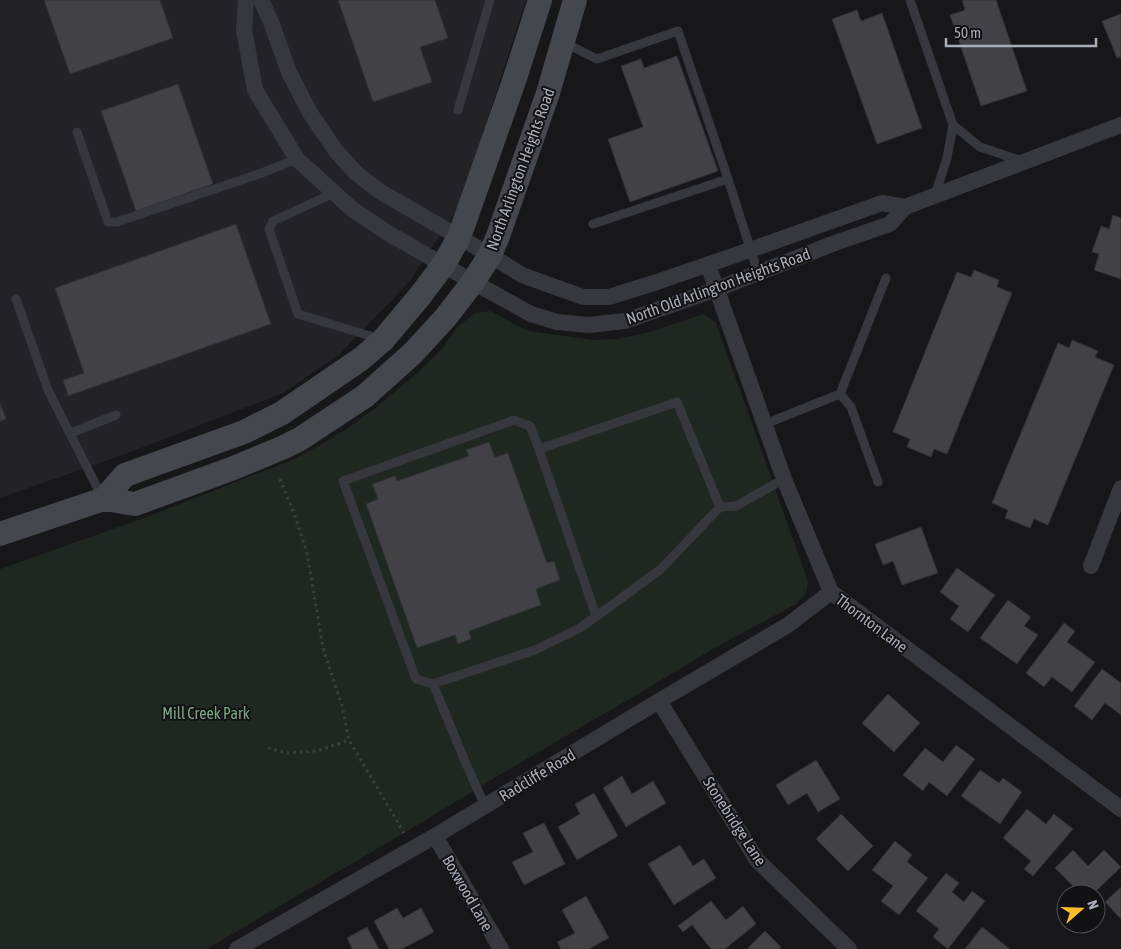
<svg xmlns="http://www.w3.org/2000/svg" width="1121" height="949" viewBox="0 0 1121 949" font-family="'Asap Condensed',sans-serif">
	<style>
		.built { fill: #232226 }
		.green { fill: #1e2720 }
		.building { fill: #414146; stroke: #313035 }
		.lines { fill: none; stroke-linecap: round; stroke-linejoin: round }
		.path { stroke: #3d3f45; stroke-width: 3; stroke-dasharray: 2.5 4; stroke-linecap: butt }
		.lane { stroke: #37383e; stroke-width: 9 }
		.street { stroke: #37383e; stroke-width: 16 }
		.secondary { stroke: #45474e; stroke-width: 24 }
		.labels { text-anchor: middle; stroke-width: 4; stroke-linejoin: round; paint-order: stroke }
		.street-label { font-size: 16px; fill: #a8adba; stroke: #121114 }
		.park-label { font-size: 16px; fill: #7da681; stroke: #121114 }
	</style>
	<rect width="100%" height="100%" fill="#171719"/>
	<path class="built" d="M0 0H526L460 205 409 282 340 354 283 393 128 453 0 498Z"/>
	<path class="green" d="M490 311 528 331 593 340 617 339 650 332 704 314 716 323 808 581 806 594 796 604 716 647 643 691 506 771 424 821 207 949H0V569L144 518 292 460 324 443 348 428 378 406 419 371 443 348 457 327 475 313Z"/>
	<path class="building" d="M44 0H160L173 38 70 74Z
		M338 0H435L448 38 420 47 432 82 373 102Z
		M962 0H996L1027 91 981 106 950 15 965 10Z
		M857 10 861 21 882 13 922 128 877 144 832 19Z
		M1121 14V57L1117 58 1102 21Z
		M677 56 718 171 630 202 608 139 643 127 621 66 641 59 644 68Z
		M178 84 213 184 136 211 101 111Z
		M1113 215 1121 218V279L1094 270 1099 254 1092 252 1101 226 1109 229Z
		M236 224 271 324 68 396 63 380 84 373 55 288Z
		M974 270 999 280 997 287 1012 293 947 454 934 449 931 457 907 447 910 439 893 432 957 272 971 277Z
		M1072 340 1098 351 1095 357 1114 365 1048 525 1034 519 1030 528 1005 518 1008 510 992 503 1058 343 1069 348Z
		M0 403 6 419 0 421Z
		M489 442 495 457 508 453 547 563 554 561 560 580 536 589 541 605 469 631 471 639 458 644 455 635 417 648 366 504 378 499 372 484 395 476 397 481 469 456 466 450Z
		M921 527 938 573 902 585 893 561 883 565 875 544Z
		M957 568 995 595 968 632 950 619 959 606 940 592Z
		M1008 600 1031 617 1024 626 1038 635 1017 664 980 638Z
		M1064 623 1075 631 1067 642 1095 662 1072 692 1052 677 1044 687 1026 673Z
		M1102 669 1121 683V715L1105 703 1092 720 1074 706Z
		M888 694 920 723 894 752 862 723Z
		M956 745 975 759 947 796 929 782 923 791 903 775 925 748 943 762Z
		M816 760 840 799 818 812 807 793 788 805 776 785Z
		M980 770 999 783 1003 778 1022 792 1000 824 961 796Z
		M622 776 632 794 653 781 666 803 626 827 603 788Z
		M594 793 618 836 577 860 558 827 580 814 575 804Z
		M1027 809 1046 824 1054 814 1073 829 1033 876 1024 869 1031 861 1003 838Z
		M841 814 873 846 848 871 816 839Z
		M544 823 565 864 524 885 512 862 533 852 523 833Z
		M895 841 912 855 907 862 928 878 899 915 881 901 893 886 872 870Z
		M680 845 693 866 704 859 716 878 674 905 648 864Z
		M1073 850 1088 866 1104 850 1121 867 1093 894H1081L1055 868Z
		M946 873 959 883 952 892 964 902 972 891 985 901 948 949 933 937 939 929 916 911Z
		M1121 887V919L1105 902Z
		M586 896 609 938 589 949H561L557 942 575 933 562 910Z
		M711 901 726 920 743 906 756 924 725 949H711L692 925 683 932 678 926Z
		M397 908 403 918 421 908 434 932 402 949H389L374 921Z
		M367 927 379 949H351L352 948 347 938Z
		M982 927 1010 949H965Z
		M765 931 781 947 779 949H747Z"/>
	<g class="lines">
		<path class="path" d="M280 479 294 513 307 553 323 648 342 706 349 740 404 833
			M268 748 286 753 317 751 349 740"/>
		<path class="lane" d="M910 0 953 125 947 158 935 195
			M563 42 597 59 678 31 728 179 758 273
			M458 110 490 0
			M953 125 980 147 1022 161
			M77 132 108 222H117L259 174 297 159
			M334 193 273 221 269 229 298 314 380 339
			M593 224 728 179
			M16 299 48 390 102 497
			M840 394 851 407 878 482
			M765 424 840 394 886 278
			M71 433 116 415
			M596 616 539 449 677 402 720 507
			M433 684 416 679 343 481 514 420 530 426 539 449
			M485 806 467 766 433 684 535 650 580 628 627 594 661 569 720 507 736 506 784 479"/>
		<path class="street" d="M246 0 244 30 255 90 297 159 352 209 388 233 473 282 531 314 557 322 589 325 625 321 717 289 835 243 890 224 905 207 1121 125
			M261 0 271 22 289 72 310 113 336 151 356 173 379 191 490 255 522 275 583 297H609L654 283 750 250 882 203 905 207
			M708 265 784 479 831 592 1121 809
			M1091 566 1121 488
			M659 701 757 860 849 949
			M435 836 501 949
			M237 949 435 836 659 701 788 625 831 592"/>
		<path class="secondary" d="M104 499 125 475 244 432 282 413 361 359 383 340 420 296 444 264 459 237 468 212 514 81 540 0
			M0 534 104 499 135 504 231 469 284 447 300 439 365 396 413 353 446 317 473 282 490 255 498 236 548 93 575 0"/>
	</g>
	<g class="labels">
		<g class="street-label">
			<text transform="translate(520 169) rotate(-70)" y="6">North Arlington Heights Road</text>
			<text transform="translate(718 286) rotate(-20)" y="6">North Old Arlington Heights Road</text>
			<text transform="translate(872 623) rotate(37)" y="6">Thornton Lane</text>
			<text transform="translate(537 775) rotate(-31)" y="6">Radcliffe Road</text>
			<text transform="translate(735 821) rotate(57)" y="6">Stonebridge Lane</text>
			<text transform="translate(468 893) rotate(60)" y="6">Boxwood Lane</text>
		</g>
		<g class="park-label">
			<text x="206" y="719">Mill Creek Park</text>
		</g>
	</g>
	<g transform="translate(1081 909) rotate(70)"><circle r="24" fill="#121114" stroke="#4e4f56"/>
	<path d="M0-4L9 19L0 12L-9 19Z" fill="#ffbd28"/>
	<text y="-8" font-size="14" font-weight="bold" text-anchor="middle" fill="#a8adba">N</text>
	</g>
	<path d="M946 38v8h150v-8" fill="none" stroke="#a8adba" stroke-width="2.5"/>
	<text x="954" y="38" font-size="15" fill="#a8adba" stroke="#121114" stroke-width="4" paint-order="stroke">50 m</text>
</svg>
